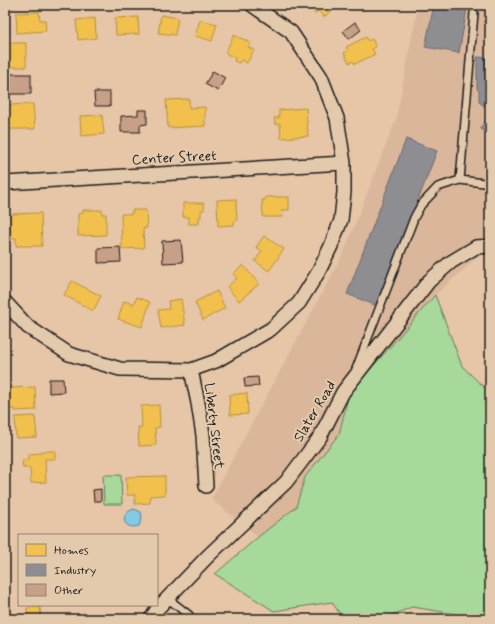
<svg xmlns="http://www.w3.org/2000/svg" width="495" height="624" viewBox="0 0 495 624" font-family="Mynerve,sans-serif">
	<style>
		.built { fill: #dab79b }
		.green { fill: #a6d99a; stroke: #617a5b }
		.water { fill: #83cae4; stroke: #5a8494 }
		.homes { fill: #f2c14e; stroke: #b2903f }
		.industry { fill: #8d8d92; stroke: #6b6b6f }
		.building { fill: #c89f87; stroke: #1c1c1c }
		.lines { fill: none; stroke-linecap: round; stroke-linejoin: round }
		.service-casing { stroke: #1c1c1c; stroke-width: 10 }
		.minor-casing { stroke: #1c1c1c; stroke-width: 16 }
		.service { stroke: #e4caac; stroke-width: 7 }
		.minor { stroke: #e4caac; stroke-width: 13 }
		.labels { text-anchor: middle; stroke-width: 4; stroke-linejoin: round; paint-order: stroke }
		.street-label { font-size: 14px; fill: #1c1c1c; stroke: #e4caac }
	</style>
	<rect width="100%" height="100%" fill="#e7c6a8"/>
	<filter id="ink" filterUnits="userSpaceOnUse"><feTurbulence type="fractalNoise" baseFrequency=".025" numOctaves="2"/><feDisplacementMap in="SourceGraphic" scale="8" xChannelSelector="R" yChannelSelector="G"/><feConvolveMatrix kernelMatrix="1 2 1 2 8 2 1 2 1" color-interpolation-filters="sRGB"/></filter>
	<g filter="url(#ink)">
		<path class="built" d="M418 5H490V246L435 295 349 394 339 434 305 477 296 507 258 537 211 499 344 252 396 119Z"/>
		<path class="green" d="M435 295 462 366 490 393V619H460L456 614 412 607 383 619H343L332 602 274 611 215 574 258 537 296 507 305 477 339 434 349 394Z
			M103 475H121L122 504H104Z"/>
		<path class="water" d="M134 509 141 512 142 518 139 526C122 531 119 513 134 509Z"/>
		<path class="homes" d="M315 5H333L335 7 324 17 318 11 315 14 312 10 316 6Z
			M39 12 40 20H45L46 31 17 33 16 13Z
			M161 15 178 18 175 35 158 33Z
			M138 17 139 34 116 35 115 18Z
			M95 18 96 38 78 40 76 20Z
			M200 20 217 24 212 41 195 36Z
			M234 35 251 43 248 47 254 50 247 63 241 60 239 63 234 61 235 58 225 53Z
			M366 37 368 41 372 39 376 47 372 49 375 54 355 64 353 61 349 63 344 53 348 50 346 47Z
			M8 43H26V67H8Z
			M189 99V108L205 107V126L168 128 166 100Z
			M33 104 35 129H6V105Z
			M306 108 308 136 281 138 280 124H275L274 118H279V110Z
			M102 115 104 134 81 136 80 116Z
			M265 197H289V210H282L283 217H263L262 200H265Z
			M236 199 237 221H234V225L218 226 217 200Z
			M183 203H204V210H201V217H199V224H189V217H183Z
			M83 210H102V214H106V235L78 236V214L83 213Z
			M132 210H146L147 228 143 229 144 248 122 249 121 214H132Z
			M41 213 42 246H16V238L11 239 10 214Z
			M264 236 284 249 269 271 255 261 262 251 256 247Z
			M243 265 259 284 239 301 227 287 237 278 233 274Z
			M72 281 101 296 93 311 64 295Z
			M217 291 225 308 203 320 195 302Z
			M137 297 150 302 142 327 118 319 124 301 134 304Z
			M181 299 185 325 161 328 158 310 169 309 168 301Z
			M35 387 36 410 15 411V409H9V388Z
			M247 393 248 414 230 415 229 395Z
			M159 405 160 427 155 428 156 445 139 446 138 427H142L141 406Z
			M35 416 37 437 16 438 15 417Z
			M41 451H55V459H45L46 482 31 483 30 468H23L22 460H28V454L41 453Z
			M165 476V495L150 496V503L135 504V495H127L126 477Z
			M40 607 41 619H27V608Z"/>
		<path class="industry" d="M434 5H451L467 9 459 53 425 47Z
			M477 57 490 58V111L479 102V91L477 89Z
			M490 115V136L480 128Z
			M406 139 437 151 377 306 347 294Z"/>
		<path class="building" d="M355 22 361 30 349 39 343 31Z
			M213 71 225 78 218 91 205 84Z
			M9 74H31V94H9Z
			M94 92H110V106H95Z
			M138 110H147V124L140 125V132H121V116L138 115Z
			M181 240 183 262 163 263 162 241Z
			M120 247 121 262 98 263V248Z
			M258 377 259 386 245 387 244 378Z
			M49 379H63L64 392 49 393Z
			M101 489V501H94L93 490Z"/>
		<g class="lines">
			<g class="service-casing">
				<path id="service" d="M460 180 474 13
					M356 369 414 218 421 205 438 187 460 180 484 183 490 186
					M167 598 189 615"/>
			</g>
			<g class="minor-casing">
				<path id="minor" d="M5 183 344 163
					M5 302 28 327 69 354 120 369 191 370 216 361 271 329 299 303 319 271 331 246 341 220 344 192V163L337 118 321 77 291 32 252 5
					M191 370 198 403 203 435 206 486
					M151 619 158 608 208 556 286 482 320 437 343 392 429 281 451 262 476 247 490 246"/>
			</g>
			<use href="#service" class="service"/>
			<use href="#minor" class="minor"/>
		</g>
	</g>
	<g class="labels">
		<g class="street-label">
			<text transform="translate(174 157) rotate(-3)" y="5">Center Street</text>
			<text transform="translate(314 411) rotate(-59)" y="5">Slater Road</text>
			<text transform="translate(215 426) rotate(83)" y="5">Liberty Street</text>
		</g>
	</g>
	<rect width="495" height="624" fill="none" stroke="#e4caac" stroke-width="20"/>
	<rect x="10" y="10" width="475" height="604" fill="none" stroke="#1c1c1c" stroke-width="1.5" filter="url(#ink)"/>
	<rect x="18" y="534" width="140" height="72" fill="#e4caac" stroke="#948472"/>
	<rect x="26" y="544" width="20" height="12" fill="#f2c14e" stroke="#948472"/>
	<text x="54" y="554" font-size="12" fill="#1c1c1c">Homes</text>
	<rect x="26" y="564" width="20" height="12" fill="#8d8d92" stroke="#948472"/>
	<text x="54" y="574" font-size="12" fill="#1c1c1c">Industry</text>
	<rect x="26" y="584" width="20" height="12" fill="#c89f87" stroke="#948472"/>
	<text x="54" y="594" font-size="12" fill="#1c1c1c">Other</text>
</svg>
